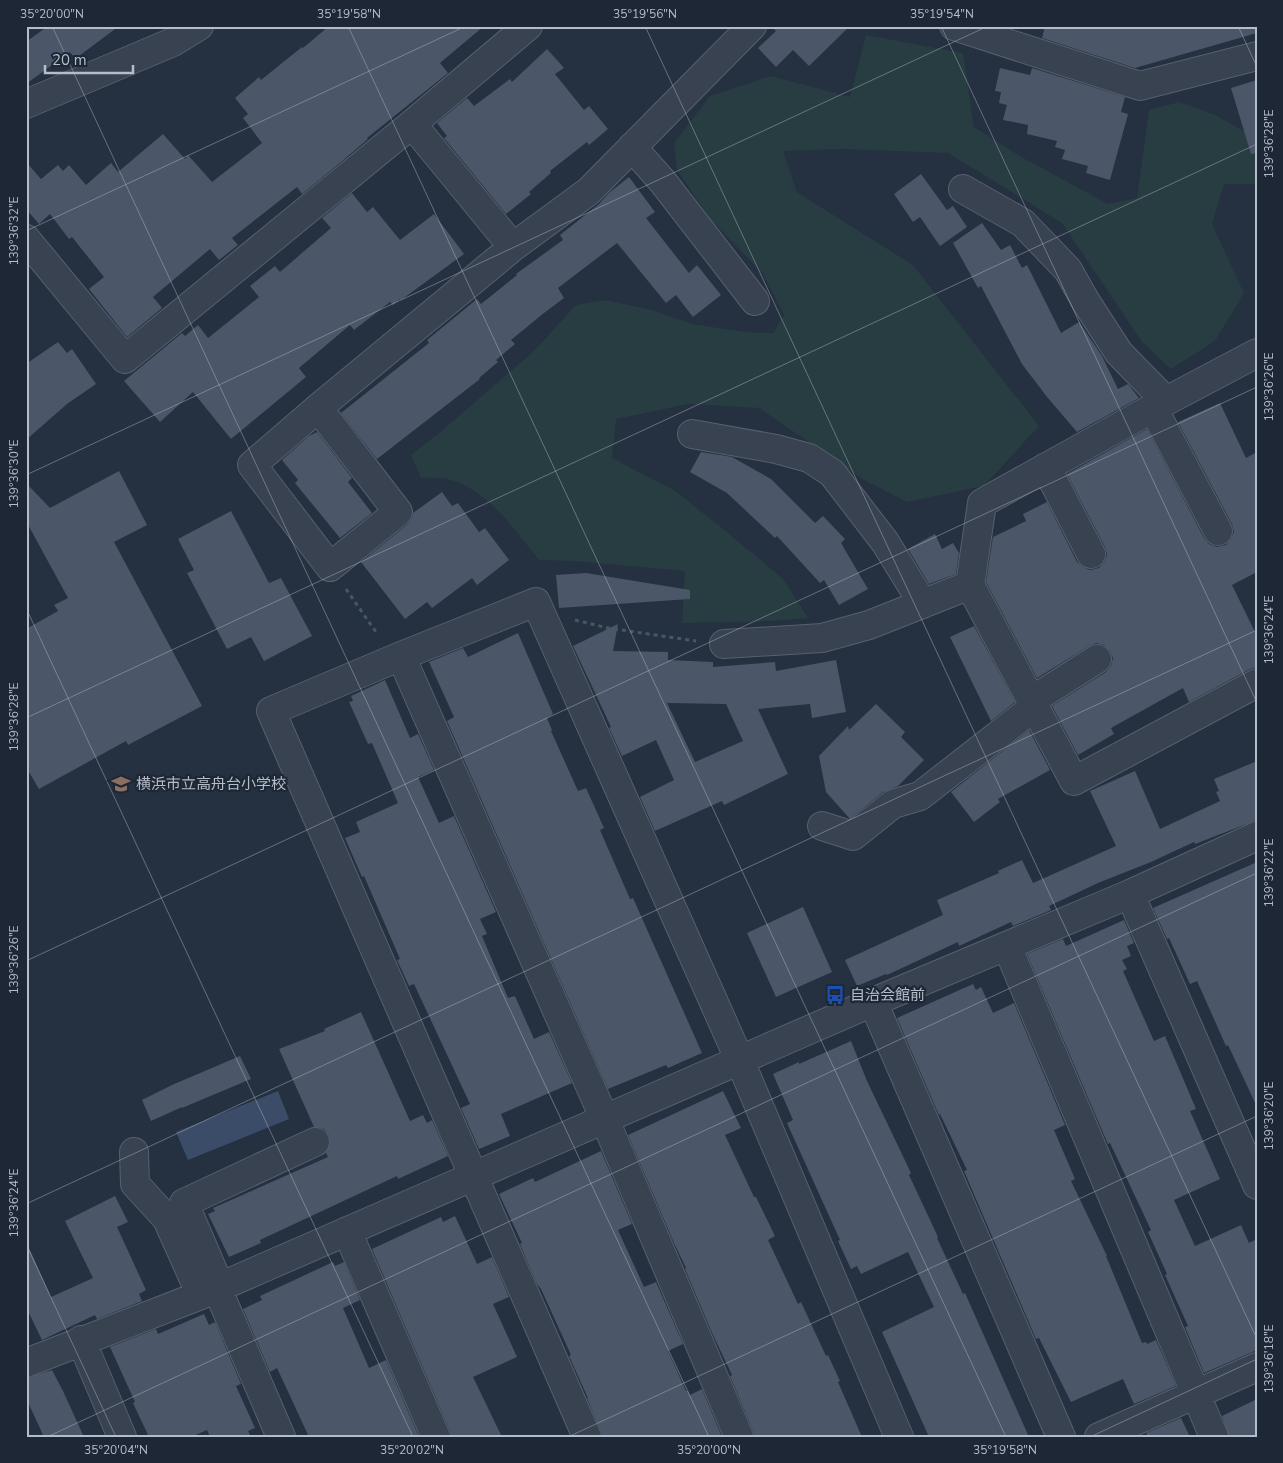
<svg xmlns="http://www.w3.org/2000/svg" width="1283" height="1463" viewBox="0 0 1283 1463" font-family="'Nunito Sans','Noto Sans JP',sans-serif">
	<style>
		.green { fill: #273d41 }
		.water { fill: #3b4c69 }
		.building { fill: #4b5669; fill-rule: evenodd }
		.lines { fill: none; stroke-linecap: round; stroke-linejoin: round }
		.minor-casing { stroke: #57606d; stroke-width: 30 }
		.path { stroke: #455a5e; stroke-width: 3; stroke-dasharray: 4 4; stroke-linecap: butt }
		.minor { stroke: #394250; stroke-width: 28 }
		.ticks { fill: none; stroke: #b6bdca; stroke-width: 1; stroke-opacity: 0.45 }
		.labels { text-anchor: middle; stroke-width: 4.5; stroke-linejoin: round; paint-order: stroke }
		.poi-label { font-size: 15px; fill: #b6bdca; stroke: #1e2735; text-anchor: start }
		.neatline { fill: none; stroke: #b6bdca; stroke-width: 2 }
		.ticks-label { font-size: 12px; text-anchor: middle; fill: #b6bdca }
	</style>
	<rect width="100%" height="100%" fill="#253040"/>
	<path class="green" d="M866 35 963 53 974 127 1018 155 1108 204 1137 198 1149 110 1179 102 1215 115 1257 138V184H1224L1212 224 1244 293 1215 341 1171 369 1142 342 1062 223 948 153 843 149 783 151 797 192 913 265 1039 426 984 486 907 502 864 480 759 408 689 404 616 419 612 458 674 490 727 532 783 579 808 618 773 621 682 623 685 571 574 561 539 560C515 531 489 491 451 480 442 477 430 478 421 478L411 455 439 433 534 351 576 305 605 300 652 310 692 324 745 332 773 333 784 315 763 274 711 220 677 170 674 143 710 96 771 76 850 97Z"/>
	<path class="water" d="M278 1091 289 1119 188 1160 176 1132Z"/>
	<path class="building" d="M48 26H119L75 59 70 52 26 84V42Z
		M329 26H484L440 63 448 73 367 138 368 139 341 162 302 194 297 187 232 238 238 245 219 260 210 249 153 297 162 308 127 337 89 289 104 277 72 237 69 239 50 214 39 224 26 209V162L41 179 58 165 63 171 69 165 86 185 111 163 118 172 163 134 185 159 188 155 212 182 262 143 243 118 248 114 235 98 259 77 261 80 302 47 303 48Z
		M771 26H850L809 66 793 50 776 67 758 48 776 31Z
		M1045 26H1257V33L1135 68 1042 38Z
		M547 49 564 68 555 74 584 110 589 106 608 129 589 145 587 142 550 171 551 173 529 192 531 194 506 214 444 138 447 136 437 123 467 98 474 106 510 79 512 82Z
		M1000 68 1030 75 1032 68 1125 97 1121 112 1128 114 1110 180 1086 173 1088 166 1062 159 1065 150 1055 147 1057 141 1027 134 1028 125 1003 120 1007 105 999 103 1001 92 995 91Z
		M1257 80V153L1251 154 1231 88Z
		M921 174 947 210 953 206 967 227 940 246 920 217 913 222 894 194Z
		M629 177 655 212 646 218 689 273 697 265 721 295 693 317 676 295 666 303 617 243 558 288 564 298 544 313 511 340 515 344 496 360 498 362 479 378 480 379 377 459 341 413 429 343 427 340 477 299 481 304 517 275 516 274 563 240 560 235 599 204 610 192Z
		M352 193 367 212 373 207 400 240 434 214 464 254 401 300 400 299 393 305 390 302 354 330 350 325 299 368 306 377 231 439 193 392 160 422 124 381 182 333 185 336 198 325 208 338 259 297 250 286 275 266 280 272 331 228 322 218Z
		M982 223 1001 250 1010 245 1022 268 1027 265 1061 333 1079 322 1102 356 1118 389 1128 384 1139 398 1077 432 1047 397 1022 364 981 286 978 288 953 243Z
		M58 342 67 353 72 349 96 384 67 404 26 440V364Z
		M1220 403 1246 458 1257 452V572L1232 585 1257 636V667L1250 669 1189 702 1183 688 1111 728 1114 734 1078 755 1052 706 1106 672 1111 666 1113 658 1110 651 1104 645 1096 643 1089 646 1037 678 986 582 993 537 1026 521 1023 514 1047 502 1077 562 1083 567 1090 570 1099 568 1104 562 1107 555 1105 547 1067 474 1147 429 1204 538 1209 544 1217 547 1226 545 1231 539 1234 532 1232 524 1178 422Z
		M317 432 352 478 348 482 372 513 340 538 295 483 298 480 282 460 309 436Z
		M701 452 732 457 771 479 815 523 823 516 845 539 841 543 868 589 839 605 824 580 820 583 777 536 775 538 727 493 690 472Z
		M119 471 147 525 114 542 202 706 128 745 126 741 39 789 26 767V629L58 611 54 605 68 598 26 521V483L50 508Z
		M442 492 452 506 458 503 479 532 485 528 509 560 477 585 472 578 432 608 427 602 405 619 361 562 408 524 412 518 413 513Z
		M231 511 269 583 281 578 312 636 264 661 251 637 227 649 187 573 194 570 178 539Z
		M935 534 942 549 953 543 959 553 956 574 929 584 908 549Z
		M586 573 690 590V599L559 608 556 575Z
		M618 624 613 651 668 652V660L713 662V667L775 662 776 671 836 660 846 712 812 718 810 704 758 709 788 774 724 805 722 801 655 831 640 797 674 780 656 740 622 756 609 728 611 727 573 646ZM667 703 726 704 743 741 695 762Z
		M974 626 1015 702 991 721 950 637Z
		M518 633 553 714 547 718 552 730 551 731 578 791 586 788 604 828 600 830 630 899 633 898 702 1053 668 1068 666 1065 608 1089 447 721 454 717 429 662 463 648 468 657Z
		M385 680 410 738 418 734 434 770 418 777 439 823 454 816 496 912 480 919 487 934 482 936 508 998 515 996 534 1039 549 1032 572 1083 501 1114 510 1136 479 1149 461 1108 470 1104 414 984 409 986 397 960 400 959 364 876 362 877 345 838 360 832 356 822 398 803 372 743 368 744 349 702 353 701 351 696Z
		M876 704 905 732 901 737 924 760 898 786 883 792 850 819 826 792 819 756 848 726 849 730Z
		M1029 730 1050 770 998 799 1000 802 974 822 951 792Z
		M1257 761V820L1195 844 1194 842 1151 862 1098 883 1049 906 1051 910 1013 926 1011 922 959 946 958 942 887 975 886 974 857 986 845 960 943 915 937 900 999 873 998 871 1022 860 1033 883 1116 846 1090 791 1135 771 1160 829 1220 801 1216 792 1219 791 1214 779Z
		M1257 862V1107L1228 1045 1226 1046 1197 981 1190 984 1169 938 1167 939 1153 908Z
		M803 907 832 972 776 997 747 933Z
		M1124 920 1134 943 1127 946 1131 956 1122 960 1127 969 1123 971 1154 1041 1165 1036 1196 1109 1190 1111 1220 1179 1174 1200 1195 1246 1241 1225 1249 1243 1257 1239V1350L1204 1373 1185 1327 1188 1326 1165 1275 1167 1274 1148 1232 1151 1230 1110 1143 1108 1144 1098 1121 1027 954 1063 939 1066 946Z
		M973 984 976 990 981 987 993 1013 1014 1003 1065 1125 1054 1130 1075 1179 1071 1181 1107 1256H1106L1142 1343 1146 1342 1147 1344 1156 1340 1176 1386 1134 1404 1123 1379 1071 1402 1039 1338 1036 1339 964 1171 967 1170 940 1114 939 1115 897 1018Z
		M361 1012 410 1121 423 1115 427 1123 432 1120 448 1156 398 1179 397 1176 260 1240 261 1243 229 1257 208 1214 215 1211 213 1208 328 1157 326 1153 330 1144 329 1136 324 1129 314 1127 279 1049 325 1031 324 1029Z
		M851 1041 867 1081 911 1173 909 1175 938 1237 937 1238 963 1294 965 1293 1029 1437H929L882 1332 934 1307 908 1252 861 1274 857 1266 851 1269 838 1241 840 1240 787 1123 793 1120 773 1074 799 1062V1064Z
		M240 1056 251 1079 182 1108V1107L151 1121 142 1100 172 1085Z
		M723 1091 741 1128 725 1135 754 1197H756L775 1236 768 1240 798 1304 801 1302 826 1356 828 1355 840 1381 838 1382 862 1437H754L753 1431 730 1376 732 1375 713 1335 685 1269 686 1268 674 1243 628 1135Z
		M601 1151 632 1224 618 1230 644 1287 656 1282 683 1344 668 1351 686 1391H688L690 1395 702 1389 722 1437H603L587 1398H588L569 1356 571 1355 541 1289 537 1284 520 1244 522 1243 499 1194 533 1178 535 1182Z
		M115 1196 128 1222 117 1227 146 1290 139 1294 142 1301 97 1319 95 1315 42 1340 26 1307V1241L51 1297 93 1278 65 1221Z
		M455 1216 477 1264 492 1257 509 1297 493 1304 517 1357 473 1377 502 1437H451L450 1431 372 1249 441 1217 443 1222Z
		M333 1262 335 1266 344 1262 360 1300 343 1308 369 1368 386 1360 419 1437H309L277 1368 270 1372 243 1309 262 1300 260 1296Z
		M204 1314 209 1325 215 1322 241 1384 236 1386 255 1428 248 1431 251 1437H210L207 1430 191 1437H149L133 1403 135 1402 110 1347 156 1329 158 1334Z
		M52 1370 63 1391 84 1437H44L26 1398V1378Z
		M1257 1399V1437H1229L1222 1416Z
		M1181 1418 1190 1437H1148L1146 1433Z"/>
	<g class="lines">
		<g class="minor-casing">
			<path id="minor" d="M954 26 1140 86 1257 56
				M26 104 173 42 199 26
				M412 124 513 247
				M632 147 663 182 755 301
				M963 189 1023 223 1068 270 1086 302 1119 353 1166 401
				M26 239 125 359 412 124 528 26
				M1257 353 1153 408 982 503 970 585 1074 781 1257 683
				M318 408 398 512 330 567 252 465 318 408 513 247 589 191 752 26
				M1153 408 1218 531
				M692 434 776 449 809 458 832 473 885 542 923 604
				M1046 467 1091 554
				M724 644 822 638 869 625 970 585
				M401 656 605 1120 739 1437
				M1031 701 1097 659
				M822 826 853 836 893 804 920 796 1034 707
				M1130 894 1257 1185
				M1007 946 1214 1437
				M873 1002 1061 1437
				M134 1152 135 1184 167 1219 201 1295
				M347 1231 436 1437
				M220 1287 184 1203 315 1142
				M217 1288 281 1437
				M81 1340 122 1437
				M26 1363 201 1295 873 1002 1130 894 1257 836
				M587 1437 271 711 401 656 536 602 740 1061 899 1437
				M1099 1437 1257 1367"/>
		</g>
		<path class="path" d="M346 589 378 635
			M575 620 608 628 696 641"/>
		<use href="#minor" class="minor"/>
	</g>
	<path class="ticks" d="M52 26 709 1437M348 26 1006 1437M645 26 1257 1339M941 26 1257 703M1238 26 1257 67M26 231 466 26M26 475 988 26M26 608 413 1437M26 718 1257 144M26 961 1257 387M26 1204 1257 630M26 1244 116 1437M47 1437 1257 873M568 1437 1257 1116M1090 1437 1257 1359"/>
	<defs>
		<g id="school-bare" transform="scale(1.5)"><path d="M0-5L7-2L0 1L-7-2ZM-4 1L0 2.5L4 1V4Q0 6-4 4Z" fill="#8d6e63" stroke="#1e2735" stroke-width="2.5" paint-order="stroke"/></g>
		<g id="bus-bare" transform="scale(1.5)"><path d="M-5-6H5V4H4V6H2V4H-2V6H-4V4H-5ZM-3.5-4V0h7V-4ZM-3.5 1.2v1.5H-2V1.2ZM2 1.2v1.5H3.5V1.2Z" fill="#1a4fb4" stroke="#1e2735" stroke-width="2.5" paint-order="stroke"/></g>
	</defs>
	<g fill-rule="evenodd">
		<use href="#school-bare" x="121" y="784"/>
		<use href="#bus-bare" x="835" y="995"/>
	</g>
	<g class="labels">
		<g class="poi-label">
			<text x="136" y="789">横浜市立高舟台小学校</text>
			<text x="850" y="1000">自治会館前</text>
		</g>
	</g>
	<rect width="1283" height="1463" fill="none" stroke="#1e2735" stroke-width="55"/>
	<path d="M45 65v8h88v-8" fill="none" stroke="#b6bdca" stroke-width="2.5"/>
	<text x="52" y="65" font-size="15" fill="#b6bdca" stroke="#1e2735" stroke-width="4" paint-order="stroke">20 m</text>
	<rect x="28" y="28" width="1228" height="1408" class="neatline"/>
	<g class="ticks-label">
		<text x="52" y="18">35°20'00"N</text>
		<text x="349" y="18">35°19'58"N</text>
		<text x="645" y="18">35°19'56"N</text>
		<text x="942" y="18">35°19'54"N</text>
		<text transform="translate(1269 144) rotate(-90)" y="4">139°36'28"E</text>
		<text transform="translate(14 231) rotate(-90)" y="4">139°36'32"E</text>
		<text transform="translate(1269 387) rotate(-90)" y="4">139°36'26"E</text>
		<text transform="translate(14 474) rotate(-90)" y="4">139°36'30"E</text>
		<text transform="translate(1269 630) rotate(-90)" y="4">139°36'24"E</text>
		<text transform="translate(14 717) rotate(-90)" y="4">139°36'28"E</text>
		<text transform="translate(1269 873) rotate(-90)" y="4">139°36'22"E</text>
		<text transform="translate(14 960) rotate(-90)" y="4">139°36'26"E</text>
		<text transform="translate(1269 1116) rotate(-90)" y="4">139°36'20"E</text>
		<text transform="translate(14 1203) rotate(-90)" y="4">139°36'24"E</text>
		<text transform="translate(1269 1359) rotate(-90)" y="4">139°36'18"E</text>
		<text x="116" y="1454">35°20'04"N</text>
		<text x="412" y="1454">35°20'02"N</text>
		<text x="709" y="1454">35°20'00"N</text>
		<text x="1005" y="1454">35°19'58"N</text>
	</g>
</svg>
